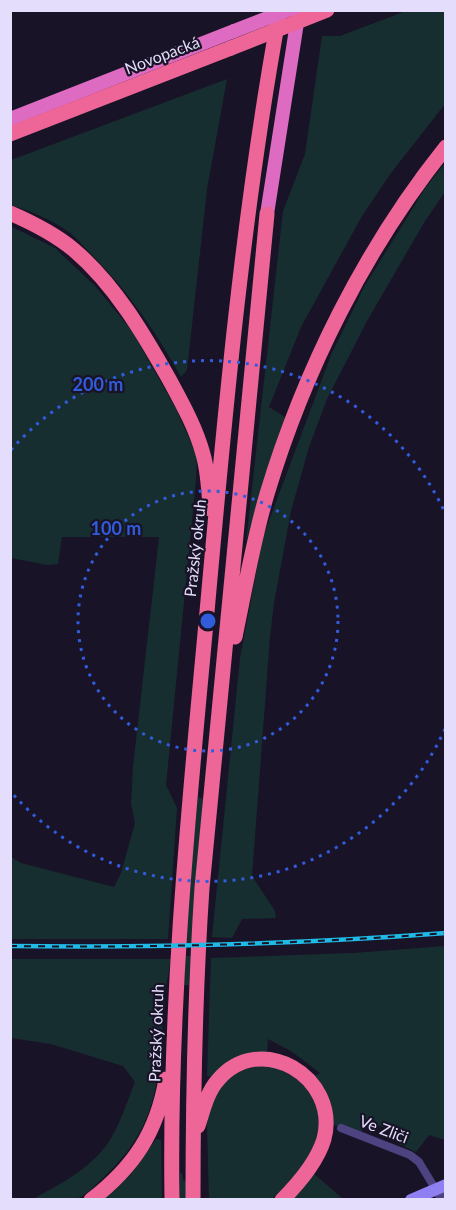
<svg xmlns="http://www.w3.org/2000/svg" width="456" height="1210" viewBox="0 0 456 1210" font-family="Lato,sans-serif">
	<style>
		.green { fill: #172e30 }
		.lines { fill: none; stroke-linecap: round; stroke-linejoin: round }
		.minor { stroke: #4d4380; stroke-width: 8 }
		.tertiary { stroke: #4d4380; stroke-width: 10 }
		.secondary { stroke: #8f7ff0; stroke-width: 12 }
		.trunk { stroke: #de6bc2; stroke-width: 14 }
		.motorway { stroke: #ed6697; stroke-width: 15 }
		.rail-casing { stroke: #1fbae5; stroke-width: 4.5 }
		.rail { stroke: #191327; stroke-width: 2; stroke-dasharray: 7; stroke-linecap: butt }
		.trunk-bridge { stroke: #de6bc2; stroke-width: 14 }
		.motorway-bridge { stroke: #ed6697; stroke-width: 15 }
		.ring { fill: none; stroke: #315cdc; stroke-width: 3; stroke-dasharray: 3 6 }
		.labels { text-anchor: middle; stroke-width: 4.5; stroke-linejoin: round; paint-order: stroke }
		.street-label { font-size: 16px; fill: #e4ddfb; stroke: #191327 }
		.centre { fill: #315cdc; stroke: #191327; stroke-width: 3 }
		.ring-label { font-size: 18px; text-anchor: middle; font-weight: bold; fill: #315cdc; stroke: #191327; stroke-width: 4.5; stroke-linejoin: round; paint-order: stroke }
	</style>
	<rect width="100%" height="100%" fill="#191327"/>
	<path class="green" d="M406 11H445V104L391 173 362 216 301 327 269 407 285 417 265 476 246 542 283 211 305 154 322 36H340Z
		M227 79 207 189 187 370 181 377C156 332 128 291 92 255 85 248 77 238 69 232 52 220 30 211 11 205V160Z
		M445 163V192L425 221 367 321 327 399 309 447 291 511 274 603 270 637 252 876 275 911 276 918 242 919 232 938 212 937 240 658 263 537 331 355 364 287 426 187Z
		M10 226 55 248 96 287 132 331 176 409 197 456 196 480 166 785 177 808 168 939H11V857L21 863 114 887 121 873 135 823 131 803 133 767 159 537H62L58 564 47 565 11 558Z
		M198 797 203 799 192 943H184Z
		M445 946V1140L429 1135 416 1152 399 1144 389 1129 367 1122 361 1132 333 1125C333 1106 327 1090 315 1076L320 1073 291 1051 268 1039 267 1053 228 1062 211 1077 207 1076 211 958 353 953Z
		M183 956H191L189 985H183Z
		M11 959H171C168 975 165 990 164 1005 158 1077 161 1124 104 1177 96 1184 85 1197 75 1199 65 1202 44 1199 33 1199 59 1185 91 1168 108 1143 120 1125 127 1102 135 1082L123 1066 51 1044 11 1038Z
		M265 1065C283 1069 296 1076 308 1091 338 1129 300 1173 272 1199L209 1200 207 1123C212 1088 229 1069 265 1065Z
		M156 1139 161 1140 162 1199 103 1200 130 1175Z
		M180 1173H182L183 1180 186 1181 187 1199H179Z
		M313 1173 343 1199 291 1200Z"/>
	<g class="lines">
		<path class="minor" d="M341 1128 410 1155 419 1162 436 1190"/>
		<path class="tertiary" d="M436 1190 444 1200"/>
		<path class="secondary" d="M411 1200 446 1185"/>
		<path class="trunk" d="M10 119 234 31
			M267 214 299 10"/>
		<path class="motorway" d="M10 134 231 48
			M10 213C33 223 55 234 74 250 115 285 143 333 169 379 182 403 196 428 203 454 208 471 209 491 210 509
			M235 637C245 589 253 541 267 494 304 371 365 248 446 147
			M198 1126C203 1111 207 1092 218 1080 260 1030 340 1077 324 1139 317 1162 299 1183 282 1200
			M91 1200C134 1167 157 1132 166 1079
			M172 1200C169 1007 188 815 206 623 224 422 242 219 278 20
			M193 1200C193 1095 195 992 202 888L267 214"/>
		<g class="rail-casing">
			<path id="rail" d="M10 946C156 948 300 944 446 933"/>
		</g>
		<use href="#rail" class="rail"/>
		<path class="trunk-bridge" d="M234 31 288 10"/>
		<path class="motorway-bridge" d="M231 48 327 10"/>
	</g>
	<g class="ring">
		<circle cx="208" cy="621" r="130"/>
		<path d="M445 729A261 261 0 0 1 11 792M11 450A261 261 0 0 1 445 513"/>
	</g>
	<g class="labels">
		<g class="street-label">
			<text transform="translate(162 55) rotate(-21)" y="6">Novopacká</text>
			<text transform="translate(195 548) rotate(-84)" y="6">Pražský okruh</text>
			<text transform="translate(156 1033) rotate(-88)" y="6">Pražský okruh</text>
			<text transform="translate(384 1129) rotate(21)" y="6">Ve Zliči</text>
		</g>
	</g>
	<circle cx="208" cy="621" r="9" class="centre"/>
	<g class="ring-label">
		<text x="98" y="391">200 m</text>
		<text x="116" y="535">100 m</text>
	</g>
	<rect width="456" height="1210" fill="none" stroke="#e4ddfb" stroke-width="24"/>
</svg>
